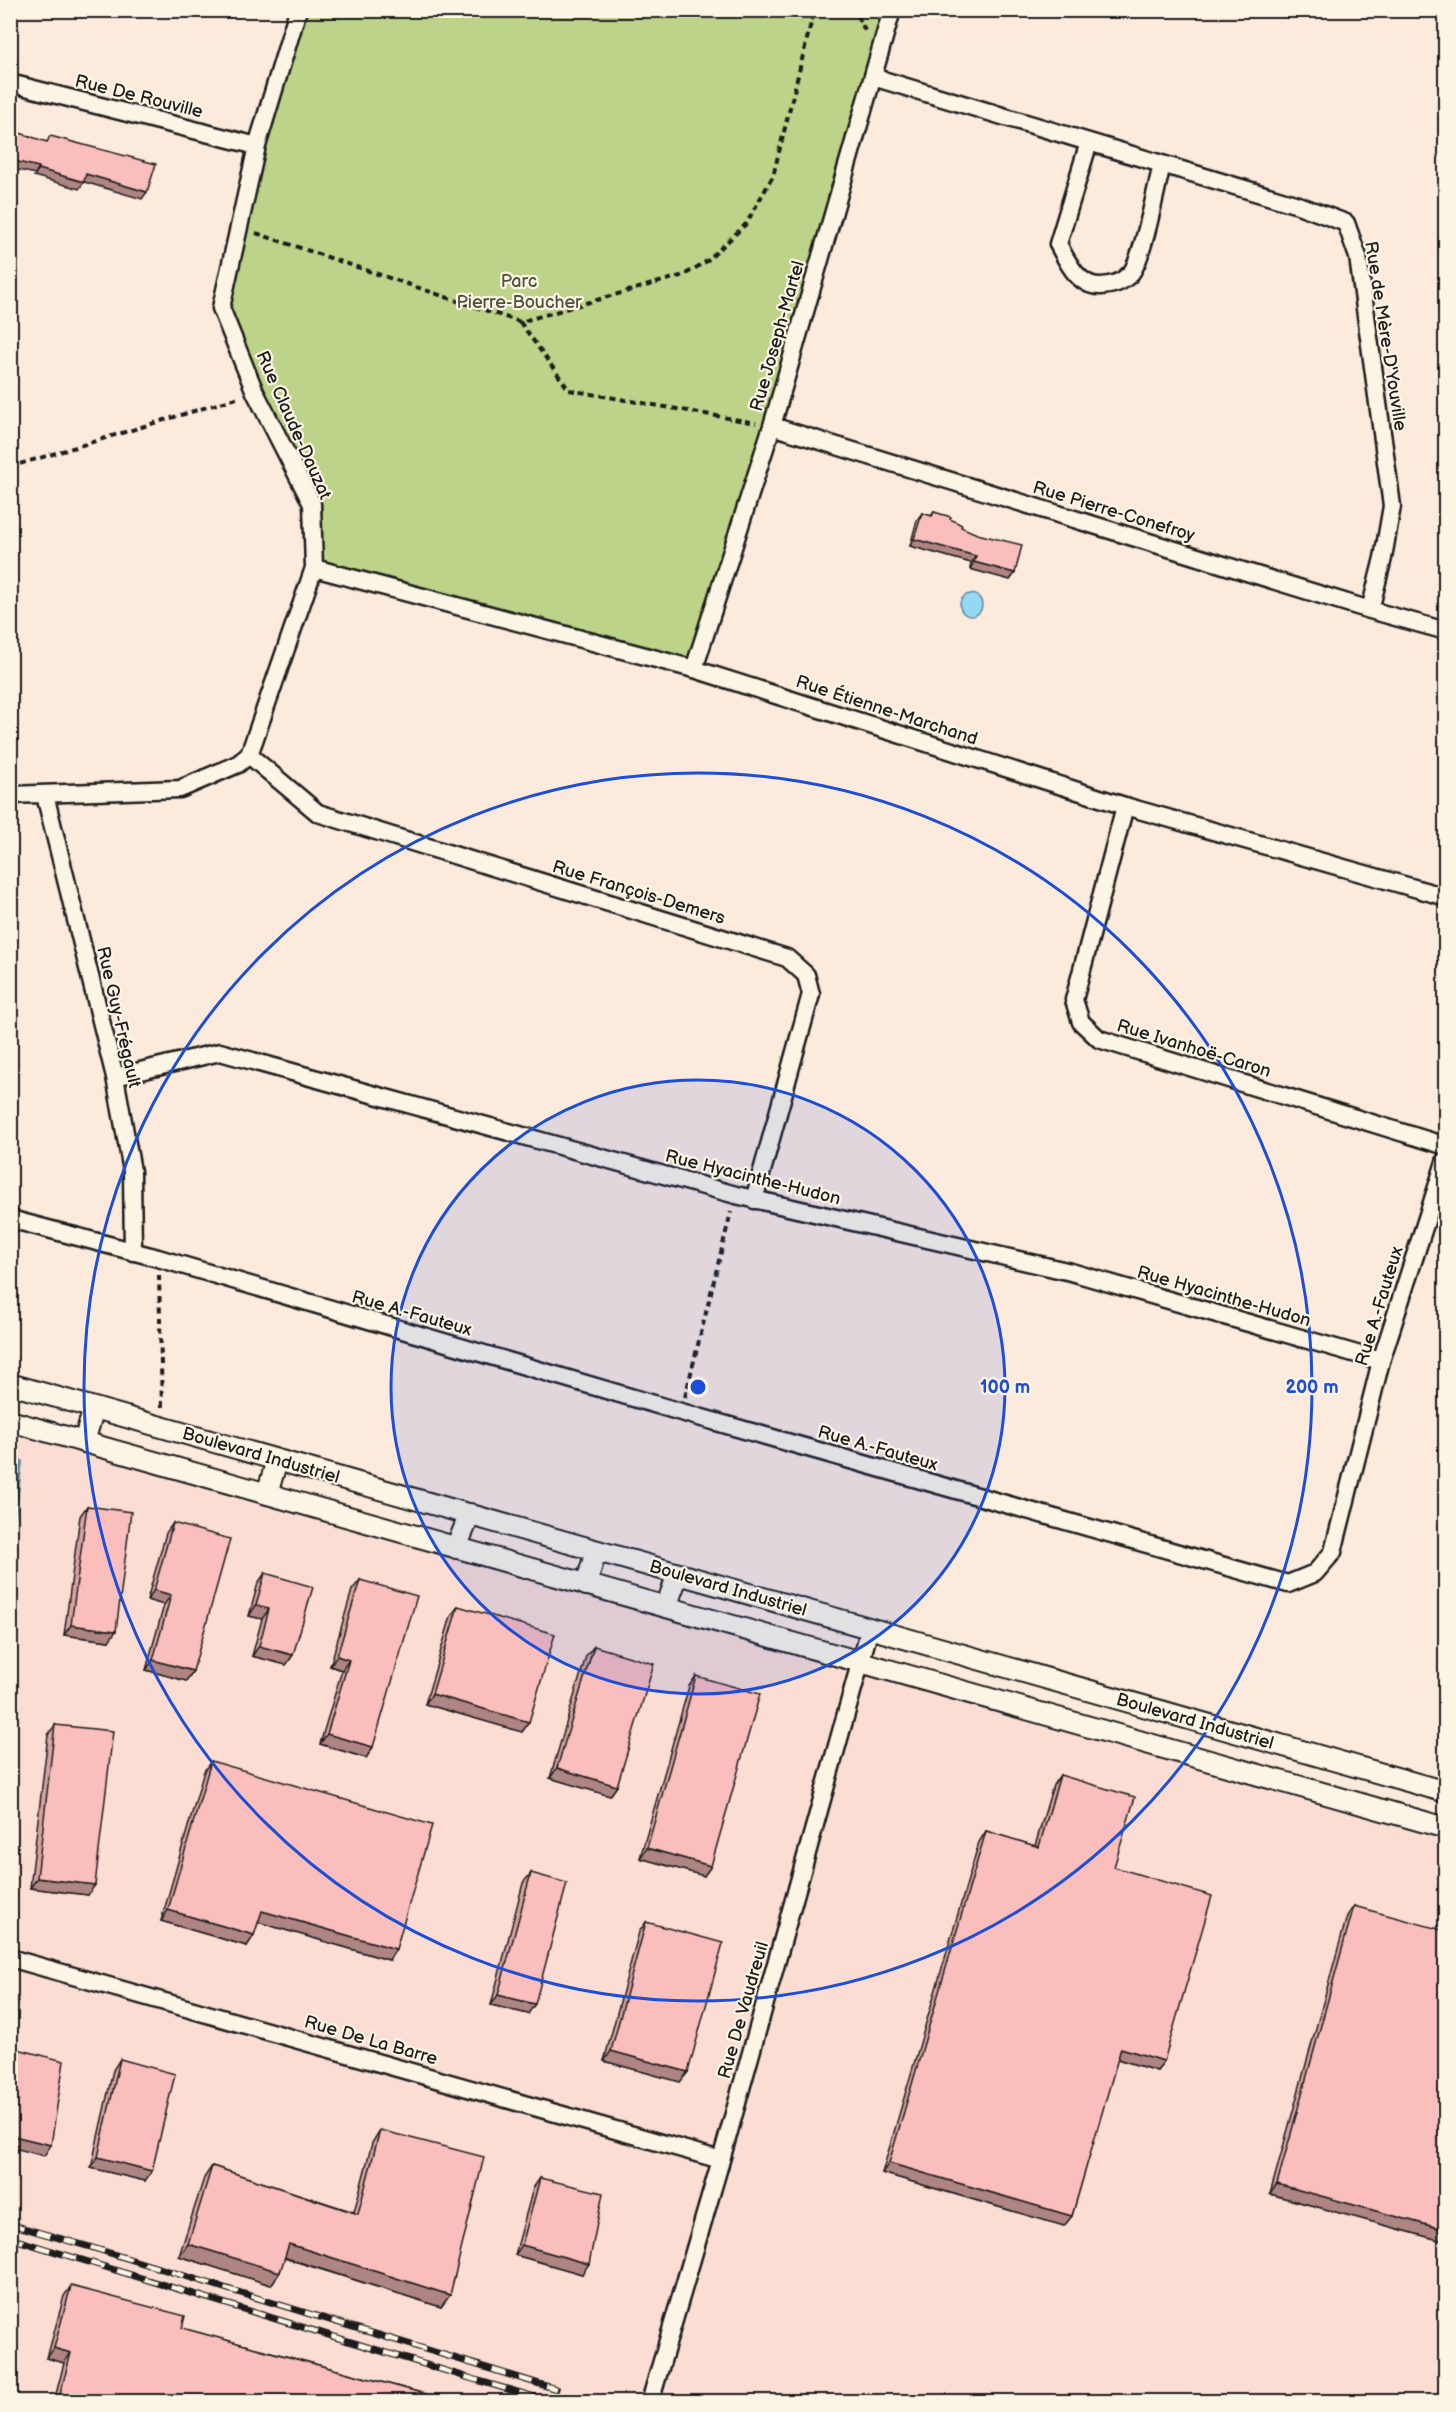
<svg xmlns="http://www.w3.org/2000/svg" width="1456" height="2412" viewBox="0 0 1456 2412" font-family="'Balsamiq Sans',sans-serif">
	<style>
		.built { fill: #fbddd3 }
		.green { fill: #bcd389; stroke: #6c7852; stroke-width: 1.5 }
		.water { fill: #93d9f5; stroke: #638d9e; stroke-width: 1.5 }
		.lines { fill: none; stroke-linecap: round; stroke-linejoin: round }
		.stream { stroke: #638d9e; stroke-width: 6 }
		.minor-casing { stroke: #1c1c1c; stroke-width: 21 }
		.tertiary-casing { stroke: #1c1c1c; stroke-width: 24 }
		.path { stroke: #1c1c1c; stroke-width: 4; stroke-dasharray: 6 4.5; stroke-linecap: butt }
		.minor { stroke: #fcf5e5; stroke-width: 16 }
		.tertiary { stroke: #fcf5e5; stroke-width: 20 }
		.rail-casing { stroke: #1c1c1c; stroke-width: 7 }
		.rail { stroke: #fcf5e5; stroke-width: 4.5; stroke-dasharray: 14; stroke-linecap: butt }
		.wall { fill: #d7a3a2; stroke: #1c1c1c; stroke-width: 1.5 }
		.shaded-wall { fill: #af8584; stroke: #1c1c1c; stroke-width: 1.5 }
		.building { fill: #fabebc; stroke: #1c1c1c; stroke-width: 1.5 }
		.ring { fill: none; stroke: #1d4ed8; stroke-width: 3 }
		.labels { text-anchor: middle; stroke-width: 4.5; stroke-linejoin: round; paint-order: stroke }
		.street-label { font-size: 18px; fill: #1c1c1c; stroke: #fcf5e5 }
		.park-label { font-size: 18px; fill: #4c533d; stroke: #fcf5e5 }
		.centre { fill: #1d4ed8; stroke: #fcf5e5; stroke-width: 3 }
		.ring-label { font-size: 18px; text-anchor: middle; font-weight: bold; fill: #1d4ed8; stroke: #fcf5e5; stroke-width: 4.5; stroke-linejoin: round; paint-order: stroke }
	</style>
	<rect width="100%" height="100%" fill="#fceadd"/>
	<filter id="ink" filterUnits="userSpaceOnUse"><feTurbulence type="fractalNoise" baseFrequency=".0167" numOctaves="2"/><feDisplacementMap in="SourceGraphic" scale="12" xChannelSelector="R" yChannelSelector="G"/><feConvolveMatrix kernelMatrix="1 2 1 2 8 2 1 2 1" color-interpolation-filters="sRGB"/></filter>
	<g filter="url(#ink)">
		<path class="built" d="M10 1428 1445 1837V2401H11Z"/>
		<path class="green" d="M298 11H892L694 669 314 568 312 504 221 308Z"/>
		<path class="water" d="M960 605a11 11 0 1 1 22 0a11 11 0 1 1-22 0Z"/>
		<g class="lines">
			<path class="stream" d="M10 1541 20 1462"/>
			<g class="minor-casing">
				<path id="minor" d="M873 77 1298 205 1346 223 1358 257 1392 506 1383 558 1370 610
					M10 83 257 146
					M1089 142 1058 244C1067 261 1078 287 1101 286 1113 285 1121 283 1130 274 1143 261 1156 187 1162 165
					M772 426 1370 610 1446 631
					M314 568 694 669 1125 806 1446 897
					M694 669 772 426 892 10
					M249 755 318 813 787 958 806 975 811 994 754 1200
					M10 795 180 789 238 764 249 755 314 568 312 504 255 392 221 308 257 146 298 10
					M45 795 115 1077 132 1171 133 1252
					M1125 806 1074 1000 1081 1022 1099 1039 1446 1146
					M115 1077 220 1052 736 1195 1071 1272 1381 1361
					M10 1219 158 1258 681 1412 1288 1584 1315 1573 1333 1552 1381 1361 1446 1159
					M10 1958 721 2160
					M650 2402 721 2160 870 1628"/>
			</g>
			<g class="tertiary-casing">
				<path id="tertiary" d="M10 1384 1446 1792
					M10 1421 1446 1828
					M84 1442 94 1408
					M267 1494 277 1460
					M456 1548 470 1514
					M586 1585 596 1551
					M666 1607 678 1574"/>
			</g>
			<path class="path" d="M849 10 858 16 866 33
				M256 233 520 322 684 275 707 261 746 224 773 176 812 19 810 10
				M520 322 569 390 756 423
				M10 467 240 397
				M159 1275 162 1409
				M685 1397 731 1212"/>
			<use href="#minor" class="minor"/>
			<use href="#tertiary" class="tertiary"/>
			<g class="rail-casing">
				<path id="rail" d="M10 2224 90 2247 556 2389
					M10 2238 476 2380 552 2402"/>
			</g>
			<use href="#rail" class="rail"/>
		</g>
		<path class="wall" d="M934 512 950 519 961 527 1015 573 1010 580 970 569 971 563 910 546 917 520 922 513 931 516Z
			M87 1506 109 1641 64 1635 80 1516Z
			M173 1523 193 1671 186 1681 146 1670 164 1605 147 1600 166 1533Z
			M265 1573 293 1655 286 1665 252 1656 262 1619 249 1616 258 1583Z
			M360 1580 373 1747 366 1758 320 1744 342 1670 330 1666 352 1590Z
			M458 1606 529 1722 522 1732 425 1704 451 1616Z
			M594 1646 617 1786 610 1796 550 1778 586 1656Z
			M696 1676 711 1866 704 1876 640 1858 689 1686Z
			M55 1725 88 1895 30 1888 48 1735Z
			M211 1761 389 1960 258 1922 254 1935 247 1946 161 1921 204 1771Z
			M1060 1775 1114 1867 1164 2061 1157 2071 1117 2059 1072 2216 1064 2226 882 2173 979 1842 986 1831 1035 1846 1053 1785Z
			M531 1873 528 2014 491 2005 523 1883Z
			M1354 1906 1446 2242 1270 2194 1347 1916Z
			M646 1922 688 2072 680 2082 604 2061 639 1932Z
			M120 2059 145 2181 91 2168 113 2070Z
			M380 2130 450 2295 441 2307 284 2258 280 2272 271 2285 179 2256 204 2178 212 2166 354 2212 372 2143Z
			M540 2178 582 2274 515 2255 533 2188Z
			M71 2286 182 2328 455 2402H54L64 2363 47 2358 64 2296Z"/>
		<path class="shaded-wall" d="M10 160 39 167 35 174 10 168Z
			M39 169 84 182 79 189 34 176Z
			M86 174 147 192 142 199 81 181Z
			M914 539 976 556 971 563 910 546Z
			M974 562 1015 573 1010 580 970 569Z
			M154 1590 171 1595 164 1605 147 1600Z
			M256 1605 269 1609 262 1619 249 1616Z
			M71 1625 116 1631 109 1641 64 1635Z
			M259 1646 293 1655 286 1665 252 1656Z
			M337 1656 349 1660 342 1670 330 1666Z
			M153 1660 193 1671 186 1681 146 1670Z
			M432 1694 529 1722 522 1732 425 1704Z
			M327 1734 373 1747 366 1758 320 1744Z
			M557 1768 617 1786 610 1796 550 1778Z
			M647 1848 711 1866 704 1876 640 1858Z
			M37 1878 95 1885 88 1895 30 1888Z
			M168 1910 254 1935 247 1946 161 1921Z
			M262 1911 396 1949 389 1960 254 1921Z
			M498 1995 535 2004 528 2014 491 2005Z
			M1121 2048 1164 2061 1157 2071 1114 2058Z
			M611 2051 688 2072 680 2082 604 2061Z
			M10 2135 51 2145 44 2156 10 2147Z
			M98 2157 152 2171 145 2181 91 2168Z
			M889 2163 1072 2216 1064 2226 882 2173Z
			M1277 2184 1446 2230V2242L1270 2194Z
			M188 2244 280 2272 271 2285 179 2256Z
			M289 2244 450 2295 441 2307 280 2256Z
			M522 2245 589 2264 582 2274 515 2255Z
			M54 2348 71 2353 64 2363 47 2358Z"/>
		<path class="building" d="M10 121 16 123 14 131 47 142 50 136 156 164 147 192 86 174 84 182 39 169V167L10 160Z
			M934 512 951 517 950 519 962 525 961 527 977 534 1022 545 1015 573 974 562 976 556 914 539 922 513 932 516Z
			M87 1506 131 1512 116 1631 71 1625Z
			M173 1523 230 1539 193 1671 153 1660 171 1595 154 1590Z
			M265 1573 313 1587 293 1655 259 1646 269 1609 256 1605Z
			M360 1580 417 1596 373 1747 327 1734 349 1660 337 1656Z
			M458 1606 555 1634 529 1722 432 1694Z
			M594 1646 654 1664 617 1786 557 1768Z
			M696 1676 760 1694 711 1866 647 1848Z
			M55 1725 113 1731 95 1885 37 1878Z
			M211 1761 432 1825 396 1949 262 1911 254 1935 168 1910Z
			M1060 1775 1135 1797 1114 1867 1212 1896 1164 2061 1121 2048 1072 2216 889 2163 986 1831 1039 1847Z
			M531 1873 567 1883 535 2004 498 1995Z
			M1354 1906 1446 1931V2230L1277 2184Z
			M646 1922 723 1943 688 2072 611 2051Z
			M10 2047 64 2061 51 2145 10 2135Z
			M120 2059 175 2074 152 2171 98 2157Z
			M380 2130 484 2157 450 2295 289 2244 280 2272 188 2244 212 2166 358 2214Z
			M540 2178 603 2193 589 2264 522 2245Z
			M71 2286 185 2316 182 2328 455 2402H58L71 2353 54 2348Z"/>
	</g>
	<circle cx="698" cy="1387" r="307" fill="#1d4ed8" fill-opacity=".12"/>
	<g class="ring">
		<circle cx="698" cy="1387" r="307"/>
		<circle cx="698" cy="1387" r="614"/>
	</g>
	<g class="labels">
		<g class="street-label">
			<text transform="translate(139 96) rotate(14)" y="6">Rue De Rouville</text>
			<text transform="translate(777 336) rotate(-74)" y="6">Rue Joseph-Martel</text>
			<text transform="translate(1386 336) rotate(81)" y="6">Rue de Mère-D'Youville</text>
			<text transform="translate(294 425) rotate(66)" y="6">Rue Claude-Dauzat</text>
			<text transform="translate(1114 511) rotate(17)" y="6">Rue Pierre-Conefroy</text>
			<text transform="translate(887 710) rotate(18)" y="6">Rue Étienne-Marchand</text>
			<text transform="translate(639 892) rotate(17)" y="6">Rue François-Demers</text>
			<text transform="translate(119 1017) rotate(77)" y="6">Rue Guy-Frégault</text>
			<text transform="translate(1194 1048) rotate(17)" y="6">Rue Ivanhoë-Caron</text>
			<text transform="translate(753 1177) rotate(14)" y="6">Rue Hyacinthe-Hudon</text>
			<text transform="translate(1224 1296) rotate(16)" y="6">Rue Hyacinthe-Hudon</text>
			<text transform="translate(1379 1306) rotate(-73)" y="6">Rue A.-Fauteux</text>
			<text transform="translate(412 1313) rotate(16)" y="6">Rue A.-Fauteux</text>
			<text transform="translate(878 1448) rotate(16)" y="6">Rue A.-Fauteux</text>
			<text transform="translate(261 1455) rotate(16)" y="6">Boulevard Industriel</text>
			<text transform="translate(728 1588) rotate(16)" y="6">Boulevard Industriel</text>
			<text transform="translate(1195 1721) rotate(16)" y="6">Boulevard Industriel</text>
			<text transform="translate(743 2010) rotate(-74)" y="6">Rue De Vaudreuil</text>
			<text transform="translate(371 2040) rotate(16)" y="6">Rue De La Barre</text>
		</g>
		<g class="park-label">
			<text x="519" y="287">Parc<tspan x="519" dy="21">Pierre-Boucher</tspan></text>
		</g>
	</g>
	<circle cx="698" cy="1387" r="9" class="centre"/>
	<g class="ring-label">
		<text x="1005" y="1393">100 m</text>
		<text x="1312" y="1393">200 m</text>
	</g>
	<rect width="1456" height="2412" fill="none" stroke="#fcf5e5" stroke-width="36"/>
	<rect x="18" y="18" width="1420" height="2376" fill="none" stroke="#1c1c1c" stroke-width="2" filter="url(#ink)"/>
</svg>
